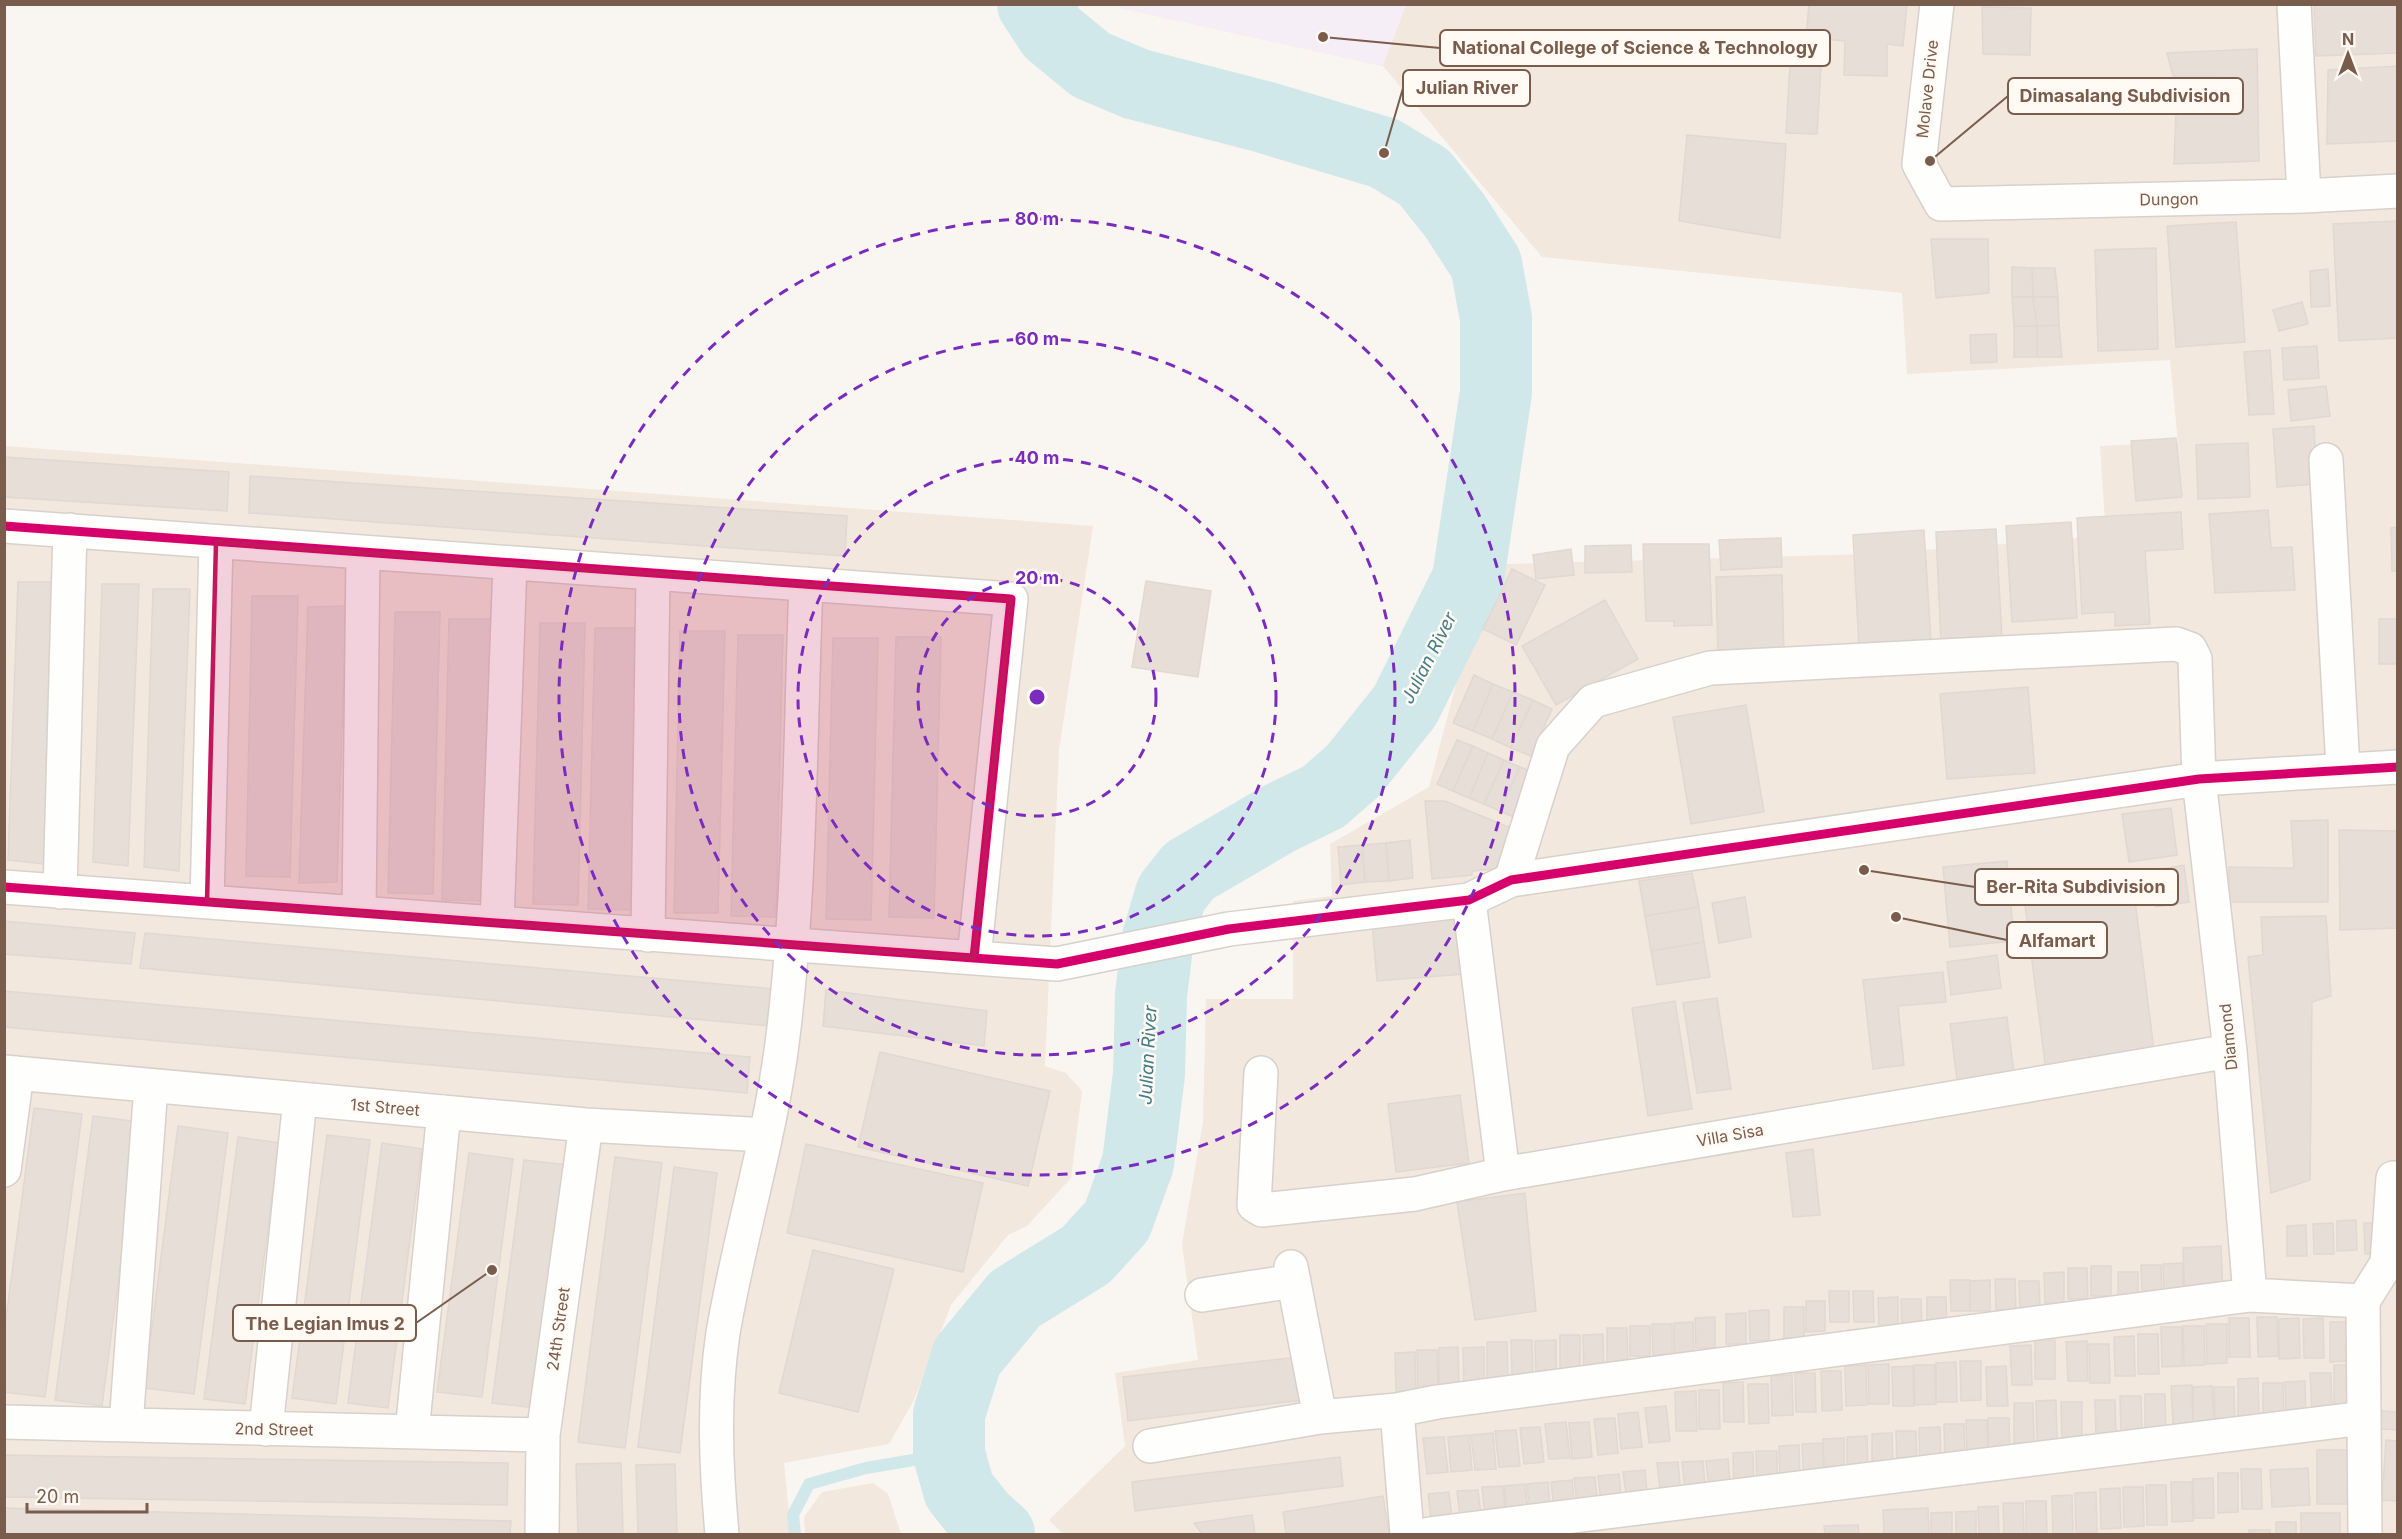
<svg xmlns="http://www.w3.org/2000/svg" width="2402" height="1539" viewBox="0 0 2402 1539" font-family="Inter,sans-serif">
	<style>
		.residential { fill: #f2e8de }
		.education { fill: #f6eef6 }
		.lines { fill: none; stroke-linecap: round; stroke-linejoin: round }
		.stream { stroke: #d0e8ea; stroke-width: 12 }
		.river { stroke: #d0e8ea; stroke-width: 72 }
		.building { fill: #e6ded7; stroke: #e2d8d2; stroke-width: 1.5 }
		.minor-casing { stroke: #d7d1cb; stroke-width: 36 }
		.minor { stroke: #fefefd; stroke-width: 33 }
		.cycleway-casing { stroke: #fffaf3; stroke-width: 13 }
		.cycleway { stroke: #d6006c; stroke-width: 9 }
		.marked { fill: #c2185b; fill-opacity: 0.2; stroke: #c2185b; stroke-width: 4.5; stroke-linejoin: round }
		.ring { fill: none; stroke: #7b2cbf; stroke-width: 3; stroke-dasharray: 10 8 }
		.labels { text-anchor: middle; stroke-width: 5; stroke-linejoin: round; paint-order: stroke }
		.street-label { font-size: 16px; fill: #7a5c4d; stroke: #fffaf3 }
		.water-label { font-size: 18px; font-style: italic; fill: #437c86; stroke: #fffaf3 }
		.centre { fill: #7b2cbf; stroke: #fffaf3; stroke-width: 3 }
		.ring-label { font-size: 18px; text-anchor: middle; font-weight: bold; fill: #7b2cbf; stroke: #fffaf3; stroke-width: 5; stroke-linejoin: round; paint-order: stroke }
		.leader { fill: none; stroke: #7a5c4d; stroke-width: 2 }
		.callout-dot { fill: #7a5c4d; stroke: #fffaf3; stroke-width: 2 }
		.callout { fill: #fffaf3; stroke: #7a5c4d; stroke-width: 2 }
		.callout-label { font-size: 18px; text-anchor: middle; font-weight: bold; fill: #7a5c4d }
	</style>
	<rect width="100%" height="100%" fill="#f9f5f0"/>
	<path class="residential" d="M1121 5H2397V1534H1063L1049 1520 1125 1446 1115 1373 1198 1360 1182 1244 1203 1122 1206 999H1293V901L1332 896 1330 844 1429 787 1460 669 1507 564 1871 554 2106 536 2100 446 2178 442 2170 360 1907 374 1902 293 1542 257 1383 66 1120 8Z
		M4 446 1093 526 1059 750 1045 1066 1066 1073 1082 1091 1071 1178 1027 1226 1008 1235 951 1305 914 1400 889 1444 784 1463 791 1534H5Z
		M873 1483 888 1494 901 1534H805L804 1517 822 1492Z"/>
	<path class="education" d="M1121 4H1406V5L1383 66 1120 8Z"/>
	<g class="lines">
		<path class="stream" d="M795 1534 793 1515 809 1484 866 1468 949 1454"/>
		<path class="river" d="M999 1534 982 1519 959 1490 949 1454V1414L967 1357 1015 1299 1086 1255 1117 1221 1138 1163 1149 1074 1151 995 1158 938 1171 894 1189 871 1278 819 1323 797 1353 771 1405 706 1468 579 1496 392V318L1486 264 1455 216 1424 177 1384 153 1264 117 1136 84 1091 65 1052 33 1033 4"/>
	</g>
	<path class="building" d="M1809 4H1907L1903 46 1887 44V76L1844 75 1845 41 1806 37Z
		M2314 4H2398V53L2316 56Z
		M1982 7 2031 8 2030 55 1983 54Z
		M1791 47 1822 49 1817 134 1786 133Z
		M2257 49 2259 161 2174 164 2176 111 2220 103 2216 76H2173L2167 53Z
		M2398 66V141L2327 144 2328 70Z
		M1687 135 1786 144 1780 238 1679 221Z
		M2398 221V338L2339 341 2333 224Z
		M2236 222 2245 342 2176 347 2167 226Z
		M1931 239H1988L1989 293 1936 298Z
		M2156 248 2158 349 2098 351 2095 250Z
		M2012 267 2032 268 2033 297H2012Z
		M2032 268H2055L2058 297H2033Z
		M2328 269 2330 306 2311 307 2310 271Z
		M2012 297H2033L2037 326H2014Z
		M2033 297H2058L2059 325 2037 326Z
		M2302 302 2308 324 2279 331 2273 310Z
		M2059 325 2062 357H2037V326Z
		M2014 326H2037V357H2014Z
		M1996 334 1997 362 1971 363 1970 335Z
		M2317 346 2319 378 2284 380 2282 348Z
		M2270 350 2274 414 2249 415 2244 352Z
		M2326 386 2330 416 2291 421 2288 390Z
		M2314 426 2317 484 2277 487 2273 429Z
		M2176 438 2182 497 2136 501 2131 441Z
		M2248 443 2250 497 2198 499 2196 445Z
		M4 457 229 472 227 511 4 497Z
		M250 476 847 516 845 556 249 513Z
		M2268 510 2271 548 2292 547 2295 590 2215 593 2209 514Z
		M2181 512 2183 549 2145 551 2150 624 2115 626V612L2082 614 2077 518Z
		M2071 522 2077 618 2012 622 2006 526Z
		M2398 527V571H2392L2391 528Z
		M1996 529 2002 639 1941 642 1936 532Z
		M1924 530 1931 643 1859 647 1853 535Z
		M1781 538 1782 567 1721 570 1719 540Z
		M1643 544H1709L1712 625 1674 626V621H1646Z
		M1631 545 1632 572 1585 573V546Z
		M1571 549 1574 575 1536 579 1533 555Z
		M1512 569 1545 585 1516 645 1483 629Z
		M1782 575 1784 656 1718 658 1716 577Z
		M1146 581 1211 591 1198 677 1132 667Z
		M18 582H55L44 864 8 860Z
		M102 584H139L128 866 93 862Z
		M153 589H190L179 871 144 867Z
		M252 596H298L290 877 246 876Z
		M1605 600 1638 659 1556 705 1522 646Z
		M346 606 337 882 299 883 308 607Z
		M395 612H440L433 894 388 893Z
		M449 619H493L486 901 442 900Z
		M2379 619H2398V664H2379Z
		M540 623H585L578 905 533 904Z
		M595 628H639L632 910 588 909Z
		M680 631H725L718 913H674Z
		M738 635H783L776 917 731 916Z
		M896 637H941L934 918 889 917Z
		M833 638H878L871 920 826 919Z
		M1474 675 1493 684 1473 731 1453 723Z
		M1493 684 1513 692 1492 739 1473 731Z
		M2028 687 2035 773 1947 779 1940 694Z
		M1513 692 1533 700 1511 748 1492 739Z
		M1533 700 1552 709 1531 756 1511 748Z
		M1746 705 1764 812 1691 824 1673 717Z
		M1457 740 1473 746 1453 791 1437 784Z
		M1473 746 1488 753 1469 798 1453 791Z
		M1488 753 1504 760 1484 804 1469 798Z
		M1504 760 1520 767 1500 811 1484 804Z
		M1520 767 1535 773 1516 818 1500 811Z
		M1425 801H1445L1511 828 1512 867 1472 871V875L1432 879Z
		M2171 808 2177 855 2129 862 2122 814Z
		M2328 820V902H2229V867L2294 868 2291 821Z
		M2339 830 2398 831V928L2340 930Z
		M1410 840 1413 878 1389 881 1386 843Z
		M1386 843 1389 881 1365 882 1362 845Z
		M1362 845 1365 882 1341 885 1338 847Z
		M2007 861 2014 941 1950 947 1943 867Z
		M2184 865 2189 902 2156 907 2150 871Z
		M2131 869 2155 1058 2046 1071 2022 882Z
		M1692 873 1699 907 1645 916 1639 881Z
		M1745 897 1751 937 1719 943 1712 903Z
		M1699 907 1704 942 1651 951 1645 916Z
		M1458 916 1464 974 1377 981 1372 923Z
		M2326 916 2331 996 2312 1002 2310 1180 2271 1193 2248 957 2263 955 2261 917Z
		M4 921 135 933 131 964 4 954Z
		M145 933 774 989 770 1026 140 968Z
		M1704 942 1710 977 1657 985 1651 951Z
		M1997 955 2001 988 1951 995 1947 962Z
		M1943 972 1946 1002 1898 1006 1904 1065 1873 1069 1863 980Z
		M826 990 987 1011 984 1046 823 1026Z
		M4 991 750 1057 747 1093 4 1027Z
		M1717 998 1731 1089 1697 1093 1683 1003Z
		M1675 1001 1692 1109 1648 1116 1632 1008Z
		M2007 1017 2014 1073 1957 1080 1950 1024Z
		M880 1052 1050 1091 1028 1186 858 1147Z
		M1460 1095 1469 1163 1396 1172 1388 1104Z
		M34 1108 82 1114 45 1397 4 1392V1333Z
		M93 1116 139 1122 102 1406 55 1400Z
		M178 1126 228 1133 194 1394 144 1388Z
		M327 1135 370 1140 336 1404 292 1398Z
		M238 1137 279 1143 245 1404 204 1399Z
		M382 1143 422 1149 388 1408 348 1403Z
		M806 1144 983 1183 963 1272 787 1233Z
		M1813 1149 1820 1215 1793 1217 1786 1153Z
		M469 1153 513 1159 482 1397 437 1392Z
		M615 1157 662 1163 625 1448 578 1442Z
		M524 1160 568 1165 536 1408 492 1403Z
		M674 1167 717 1173 680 1453 638 1447Z
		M1525 1193 1536 1311 1475 1320 1457 1202Z
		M2356 1220 2357 1250 2337 1251V1221Z
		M2333 1223 2334 1254H2314L2313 1224Z
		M2364 1223H2384L2385 1253 2365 1254Z
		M2306 1225 2307 1256H2287V1226Z
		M2221 1246 2223 1296 2185 1297 2183 1248Z
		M813 1250 894 1269 858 1412 779 1393Z
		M2183 1263V1294H2164L2163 1264Z
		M2141 1265H2161L2162 1295H2142Z
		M2091 1266H2111V1296H2091Z
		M2068 1268H2087L2088 1299H2068Z
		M2064 1272V1303H2045L2044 1273Z
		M2118 1272H2138V1303H2118Z
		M1995 1279H2015L2016 1309 1996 1310Z
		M1950 1280H1970V1311H1951Z
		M1990 1280V1311H1970V1281Z
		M2019 1281H2039L2040 1311 2020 1312Z
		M1829 1291H1849V1322H1830Z
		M1853 1291H1873L1874 1322H1854Z
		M1898 1297V1328H1879L1878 1298Z
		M1927 1297H1946L1947 1328H1927Z
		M1901 1299H1921L1922 1329 1902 1330Z
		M1806 1301H1825V1331L1806 1332Z
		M1784 1307H1804V1338H1784Z
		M1769 1310V1340L1750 1341 1749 1311Z
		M1746 1313V1344H1726V1314Z
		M1715 1317V1348H1696L1695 1318Z
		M2257 1317H2277L2278 1356 2258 1357Z
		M2229 1318H2249L2250 1357H2229Z
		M2299 1318 2300 1358 2279 1359V1319Z
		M2323 1318 2324 1358H2304L2303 1319Z
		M1693 1322 1694 1353H1674V1323Z
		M2330 1322H2350V1361L2330 1362Z
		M1652 1324H1672V1355H1653Z
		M2206 1324H2227V1363L2207 1364Z
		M1630 1326H1650V1356H1630Z
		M2183 1326H2204L2205 1365 2184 1366Z
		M2161 1327H2182V1366L2162 1367Z
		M1607 1328H1627L1628 1367 1607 1368Z
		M1603 1334 1604 1374 1584 1375 1583 1335Z
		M2138 1334H2158L2159 1374H2138Z
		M1560 1335H1580V1374L1560 1375Z
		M2134 1336 2135 1376H2115L2114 1337Z
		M1511 1340H1532L1533 1379 1512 1380Z
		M1556 1340V1380L1536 1381 1535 1341Z
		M2035 1340H2055V1379H2035Z
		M2087 1341 2088 1381H2068L2066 1342Z
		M1487 1342H1507L1508 1382H1487Z
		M2089 1344H2109L2110 1383H2090Z
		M2031 1345 2032 1385H2012L2010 1346Z
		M1458 1347 1459 1387H1439V1348Z
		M1484 1347V1387H1464L1463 1348Z
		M1417 1350H1437L1438 1389 1418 1390Z
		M1415 1352 1416 1392H1396L1395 1353Z
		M1298 1357 1303 1400 1128 1421 1123 1377Z
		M1960 1361H1981V1400L1961 1401Z
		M1956 1362 1957 1402H1936V1363Z
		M1889 1364V1404H1869L1868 1365Z
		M1866 1365 1867 1405 1846 1406 1845 1366Z
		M1914 1365H1935L1936 1404 1915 1405Z
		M2334 1365H2354L2355 1404 2334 1405Z
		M1913 1366 1914 1406H1893L1892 1367Z
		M2006 1366 2008 1406H1987L1986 1367Z
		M1821 1371H1841L1842 1410 1822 1411Z
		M1795 1373H1815L1816 1412H1796Z
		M2310 1373H2331L2332 1412 2312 1413Z
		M1792 1375 1793 1415 1772 1416 1771 1376Z
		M2258 1378 2259 1418H2238V1379Z
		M2305 1381 2306 1421 2286 1422 2285 1382Z
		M1743 1382 1744 1422H1724L1723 1383Z
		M2263 1383H2283L2284 1422H2263Z
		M1748 1384H1768L1769 1423 1749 1424Z
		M2192 1385 2193 1425H2173L2171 1386Z
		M2212 1386 2214 1425H2193V1387Z
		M2214 1387H2234L2235 1426 2215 1427Z
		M1699 1390H1719L1720 1429H1699Z
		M1696 1391 1697 1431H1676L1675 1392Z
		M2145 1394H2165L2166 1433H2145Z
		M2120 1396H2141L2142 1435H2121Z
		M2056 1400 2057 1440 2037 1441 2036 1401Z
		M2095 1400H2115L2116 1439H2096Z
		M2061 1402H2082V1441L2062 1442Z
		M2014 1403H2033L2034 1443H2014Z
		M1666 1406 1670 1441 1649 1443 1645 1408Z
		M2382 1411 2398 1412V1430L2381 1429Z
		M1638 1412 1642 1447 1621 1449 1618 1414Z
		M1615 1418 1618 1453 1598 1455 1594 1419Z
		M1988 1418H2009L2010 1457H1989Z
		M1966 1420H1987L1988 1459 1967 1460Z
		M1566 1422 1570 1458 1549 1459 1545 1424Z
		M1589 1422 1592 1457 1572 1459 1569 1423Z
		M1944 1424H1964L1965 1462 1945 1463Z
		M1540 1427 1544 1462 1524 1464 1520 1428Z
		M1940 1427 1941 1467H1920L1919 1428Z
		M1516 1430 1520 1466 1499 1467 1495 1431Z
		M1896 1431H1916L1917 1470H1897Z
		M1493 1433 1496 1469 1475 1470 1471 1435Z
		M1892 1433 1893 1473H1872V1434Z
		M1469 1435 1472 1470 1451 1472 1448 1437Z
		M1867 1436 1868 1476H1847V1437Z
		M1444 1437 1448 1472 1427 1474 1423 1438Z
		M1844 1438V1478H1824L1823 1439Z
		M2386 1440 2398 1441V1501L2382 1500Z
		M1823 1443 1824 1483 1804 1484 1802 1444Z
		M1799 1445 1800 1485 1780 1486 1779 1446Z
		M2317 1450H2359V1504H2317Z
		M1756 1451H1777V1490L1757 1491Z
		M1753 1452 1754 1492H1734L1733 1453Z
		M4 1455 508 1463 507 1505 4 1497Z
		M1340 1457 1343 1486 1135 1511 1132 1482Z
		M1728 1459 1731 1495 1710 1496 1706 1461Z
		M1703 1461 1706 1497 1686 1498 1682 1462Z
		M1678 1462 1681 1497 1661 1499 1657 1463Z
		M621 1463 623 1534H578L576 1464Z
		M675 1464 677 1534H638L636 1465Z
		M2308 1468 2310 1505 2272 1507 2270 1470Z
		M2241 1469H2261L2262 1509H2242Z
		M1645 1470 1648 1505 1628 1507 1623 1472Z
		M2218 1473H2238V1512L2218 1513Z
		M1619 1474 1622 1509 1602 1511 1598 1476Z
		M1595 1477 1598 1513 1578 1514 1574 1478Z
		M2213 1478 2214 1518H2194L2193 1479Z
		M1572 1480 1575 1515 1555 1517 1551 1482Z
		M1548 1482 1551 1517 1531 1519 1527 1484Z
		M2171 1482H2192L2193 1521 2172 1522Z
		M1525 1484 1529 1520 1508 1521 1504 1486Z
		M2146 1485H2166L2167 1525H2147Z
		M1503 1486 1506 1521 1486 1523 1482 1487Z
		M2123 1487H2143L2144 1526 2124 1527Z
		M2120 1488 2121 1528 2101 1529 2100 1489Z
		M1478 1490 1482 1525 1461 1527 1457 1491Z
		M1449 1492 1453 1527 1432 1529 1428 1494Z
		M2096 1492 2097 1532H2076L2075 1493Z
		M2072 1495 2073 1534H2053L2052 1496Z
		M1383 1496 1389 1534H1286L1283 1512Z
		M2026 1501H2046L2047 1534H2026Z
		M2003 1503H2023L2024 1534H2004Z
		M1998 1506 1999 1534H1979L1978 1507Z
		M4 1508 511 1521 510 1534H4Z
		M1928 1508 1929 1534H1884L1883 1510Z
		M1976 1511V1534H1956V1512Z
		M1952 1512V1534H1931V1513Z
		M2301 1513H2340V1534H2301Z
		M1252 1515 1255 1534H1202L1194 1523Z
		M2276 1522H2296V1534H2276Z
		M1858 1525 1859 1534H1825L1824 1526Z
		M2249 1530H2270V1534H2249Z"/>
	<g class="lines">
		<g class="minor-casing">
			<path id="minor" d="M1937 4 1919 164 1941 204 2304 196 2398 191
				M2294 4 2304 196
				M2326 460 2343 769
				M4 526 1011 599 974 958
				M1511 880 1553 746 1593 701 1710 668 2176 644 2190 649 2195 659 2199 779 2230 1051 2250 1295
				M4 887 1057 964 1229 929 1469 900 1511 880 2199 779 2398 767
				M60 892 70 530
				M1469 900 1503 1174 2230 1051
				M207 902 216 542
				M359 913 363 552
				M497 923 510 563
				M648 935 653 573
				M4 1072 586 1125 766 1135
				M1261 1073 1254 1205 1262 1210 1415 1194 1503 1174
				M4 1170 17 1073
				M1291 1267 1320 1417
				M1202 1295 1294 1281
				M1397 1410 1407 1534
				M4 1422 543 1435
				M126 1425 151 1086
				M266 1429 300 1099
				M412 1432 444 1112
				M1150 1446 1320 1417 1397 1410 1437 1402 2250 1295 2363 1301
				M542 1534 543 1435 586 1125
				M722 1534C716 1468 713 1400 723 1333 740 1233 771 1136 783 1036 801 889 800 733 806 584
				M1429 1534 2364 1418
				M2365 1534 2363 1301 2387 1263 2393 1178"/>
		</g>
		<use href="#minor" class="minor"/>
		<g class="cycleway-casing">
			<path id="cycleway" d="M4 526 1011 599 974 958
				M4 887 1057 964 1229 929 1469 900 1511 880 2199 779 2398 767"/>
		</g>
		<use href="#cycleway" class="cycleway"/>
	</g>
	<path class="marked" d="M216 542 1011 599 974 958 207 902Z"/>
	<g class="ring">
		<circle cx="1037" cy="697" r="119"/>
		<circle cx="1037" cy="697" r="239"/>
		<circle cx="1037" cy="697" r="358"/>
		<circle cx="1037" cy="697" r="478"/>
	</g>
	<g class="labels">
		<g class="street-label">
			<text transform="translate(1927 89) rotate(-84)" y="6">Molave Drive</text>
			<text transform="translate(2169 199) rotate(-1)" y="6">Dungon</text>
			<text transform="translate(2228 1037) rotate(-96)" y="6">Diamond</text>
			<text transform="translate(385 1107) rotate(5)" y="6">1st Street</text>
			<text transform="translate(1730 1135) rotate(-10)" y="6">Villa Sisa</text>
			<text transform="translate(558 1329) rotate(-82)" y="6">24th Street</text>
			<text transform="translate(274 1429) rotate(1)" y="6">2nd Street</text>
		</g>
		<g class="water-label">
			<text transform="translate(1429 658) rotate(-63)" y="6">Julian River</text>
			<text transform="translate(1148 1055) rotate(-87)" y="6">Julian River</text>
		</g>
	</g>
	<circle cx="1037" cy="697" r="9" class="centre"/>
	<g class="ring-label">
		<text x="1037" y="225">80 m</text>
		<text x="1037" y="345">60 m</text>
		<text x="1037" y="464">40 m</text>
		<text x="1037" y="584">20 m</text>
	</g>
	<path class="leader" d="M1323 37L1440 48M1384 153L1403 88M1930 161L2008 96M1864 870L1975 887M1896 917L2007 940M492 1270L416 1323"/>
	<g class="callout-dot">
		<circle cx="1323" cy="37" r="6"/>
		<circle cx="1384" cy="153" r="6"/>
		<circle cx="1930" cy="161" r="6"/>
		<circle cx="1864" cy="870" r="6"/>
		<circle cx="1896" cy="917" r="6"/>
		<circle cx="492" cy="1270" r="6"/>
	</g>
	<g class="callout">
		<rect x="1440" y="30" width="390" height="36" rx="6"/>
		<rect x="1403" y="70" width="127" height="36" rx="6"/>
		<rect x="2008" y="78" width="235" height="36" rx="6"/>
		<rect x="1975" y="869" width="203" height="36" rx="6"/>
		<rect x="2007" y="922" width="100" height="36" rx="6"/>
		<rect x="233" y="1305" width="183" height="36" rx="6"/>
	</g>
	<g class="callout-label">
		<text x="1635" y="54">National College of Science &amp; Technology</text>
		<text x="1467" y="94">Julian River</text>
		<text x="2125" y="102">Dimasalang Subdivision</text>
		<text x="2076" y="893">Ber-Rita Subdivision</text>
		<text x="2057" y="947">Alfamart</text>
		<text x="325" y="1330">The Legian Imus 2</text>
	</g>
	<rect width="2402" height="1539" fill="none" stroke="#7a5c4d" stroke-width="12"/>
	<g transform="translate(2348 54)" stroke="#fffaf3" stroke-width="4.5" paint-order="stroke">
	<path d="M0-4.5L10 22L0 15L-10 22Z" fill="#7a5c4d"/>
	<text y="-9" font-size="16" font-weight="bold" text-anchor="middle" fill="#7a5c4d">N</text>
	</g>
	<path d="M27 1503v9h120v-9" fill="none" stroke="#7a5c4d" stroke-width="3"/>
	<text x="36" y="1503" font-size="18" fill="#7a5c4d" stroke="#fffaf3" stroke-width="4.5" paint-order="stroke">20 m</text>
</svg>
